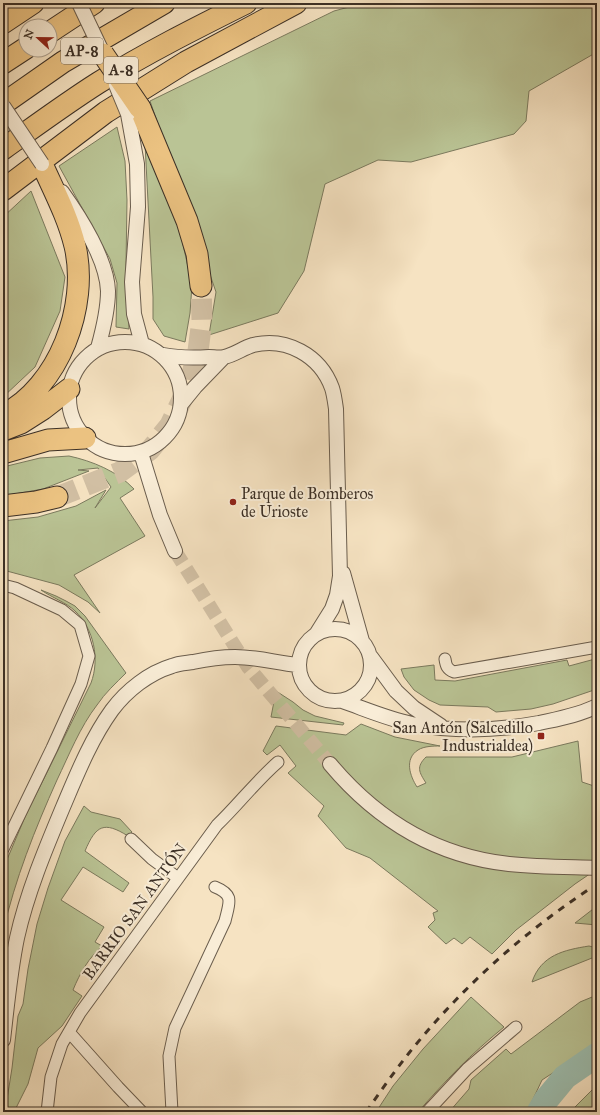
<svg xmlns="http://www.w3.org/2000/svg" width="600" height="1115" viewBox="0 0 600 1115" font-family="'IM FELL Great Primer',serif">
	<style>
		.green { fill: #bac495; stroke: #7b7a5e }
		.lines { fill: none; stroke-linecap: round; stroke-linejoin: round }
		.river { stroke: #9dbeaf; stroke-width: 25 }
		.tertiary-tunnel { stroke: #d1bfa3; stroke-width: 14; stroke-dasharray: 14 7; stroke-linecap: butt }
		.motorway-tunnel { stroke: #d1bfa3; stroke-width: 21; stroke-dasharray: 21 10; stroke-linecap: butt }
		.minor-casing { stroke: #6a5d4d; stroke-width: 13 }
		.tertiary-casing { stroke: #6a5d4d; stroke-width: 16 }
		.motorway-casing { stroke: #3c3026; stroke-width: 23 }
		.minor { stroke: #f9edd7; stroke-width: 11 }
		.tertiary { stroke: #f9edd7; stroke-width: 14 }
		.motorway { stroke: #ebc281; stroke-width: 21 }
		.rail { stroke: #3c3026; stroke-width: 3; stroke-dasharray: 7 7; stroke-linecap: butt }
		.tertiary-bridge-casing { stroke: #6a5d4d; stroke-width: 16; stroke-linecap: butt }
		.motorway-bridge-casing { stroke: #3c3026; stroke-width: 23; stroke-linecap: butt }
		.tertiary-bridge { stroke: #f9edd7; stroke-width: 14 }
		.motorway-bridge { stroke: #ebc281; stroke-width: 21 }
		.poi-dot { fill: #8f2418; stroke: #f9edd7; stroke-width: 1.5 }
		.labels { text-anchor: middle; stroke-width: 4; stroke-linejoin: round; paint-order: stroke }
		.shield { fill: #f9edd7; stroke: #75695b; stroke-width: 1 }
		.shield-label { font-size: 15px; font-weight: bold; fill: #3c3026 }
		.poi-label { font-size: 16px; fill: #3c3026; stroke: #f9edd7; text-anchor: start }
		.street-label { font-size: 16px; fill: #3c3026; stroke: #f9edd7 }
	</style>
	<rect width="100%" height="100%" fill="#f6e3c2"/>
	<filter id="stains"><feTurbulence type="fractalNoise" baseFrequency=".005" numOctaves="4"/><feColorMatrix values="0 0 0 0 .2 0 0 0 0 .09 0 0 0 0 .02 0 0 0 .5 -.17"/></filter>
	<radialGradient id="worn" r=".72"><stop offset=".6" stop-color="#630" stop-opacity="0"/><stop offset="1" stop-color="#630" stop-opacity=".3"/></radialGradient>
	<path class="green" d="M364 3H597V52L529 91 526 121 514 134 411 162 378 160 325 184 304 271 278 313 209 335 216 292 150 101 334 11Z
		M117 127 125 161 127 200 126 265 129 329 116 327 117 283 110 259 59 166Z
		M145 144 176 213 192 285 190 313 185 342 164 336 153 319V297Z
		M31 191 65 277 60 311 35 367 3 397V217Z
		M69 456C92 461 117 471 134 489L120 498 145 536 74 575 100 613 88 602 59 585 3 570V521L38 517 76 506 106 490 95 508 111 487 98 468 78 470 89 471 43 489 3 496V467L40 458Z
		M41 590 56 596 66 601 75 606 85 616 126 673C116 683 105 693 97 705 80 727 69 755 57 780 35 829 15 879 3 932V869L25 817 91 683C100 659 94 629 75 611 67 603 51 597 41 590Z
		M595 659H597V689L553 704 531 709 496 712 488 707 440 705 429 700 414 690 404 677 401 669 434 665 435 680 455 681 567 660 569 666Z
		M276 691 293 702 303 710 315 716 344 723 343 725 271 717Z
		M361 724 395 737 440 746C434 746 424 746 418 750 404 759 410 776 417 787L426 783C419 772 416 767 426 757H512L578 741 582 782 597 787V869L575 884 516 930 492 954 470 937 462 944 454 938 446 944 428 927 435 920 433 913 438 911 370 858 346 848 318 816 324 806 288 773 296 766 280 745 267 755 263 751 276 726 346 735Z
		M84 806 91 812 120 819 132 832 128 836C104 821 96 825 85 851L129 883 123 892 83 867 61 900 104 927 95 942 102 946C88 959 80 973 73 990L82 996 62 1026 38 1048 28 1084 14 1112H5L12 1068 18 1016 23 1004 28 969 37 924 48 888 65 841Z
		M597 906V925L575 923Z
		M589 946 597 948V956L532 982C541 955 564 950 589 946Z
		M597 995V1044L542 1080 527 1112H449L469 1089 471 1080 506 1049 511 1054 580 1002Z
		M471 997 504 1027C471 1054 446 1080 418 1112H376L393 1086 423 1049Z
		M596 1086H597V1112H570Z"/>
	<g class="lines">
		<path class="river" d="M539 1112 546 1100 565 1077 597 1055"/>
		<path class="tertiary-tunnel" d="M175 551 248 667 330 764"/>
		<path class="motorway-tunnel" d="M57 497 120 472 150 450 170 425 189 385 198 351 202 320 201 286"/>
		<g class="minor-casing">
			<path id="minor" d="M3 585 15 588 62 610 80 625 89 656 81 684 52 748 3 849
				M445 659C446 666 447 669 454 672L597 647
				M131 839 152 859 178 878
				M69 1032 118 1087 142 1112
				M47 1112 51 1077 62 1044 80 1013 217 825C238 805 256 781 278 762
				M172 1112 169 1056 175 1028 225 921C229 903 235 895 215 887
				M427 1112 467 1069 516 1027"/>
		</g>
		<g class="tertiary-casing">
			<path id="tertiary" d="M128 114 137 164 138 207 132 282 134 314 142 344
				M62 192C80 217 107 260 108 291 108 310 103 330 98 348
				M69 398a56 56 0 1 1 112 0a56 56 0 1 1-112 0Z
				M163 355C179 358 193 358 209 357 214 357 219 358 224 357 234 355 243 348 253 345 286 337 320 355 332 388 334 394 335 402 336 409L340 576 337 595 332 609 317 633
				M182 403 195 387 224 357
				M141 453 160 515 175 551
				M343 573 362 641
				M299 665a36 36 0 1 1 72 0a36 36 0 1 1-72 0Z
				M371 657 396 691 414 708 441 726
				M342 701C365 709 388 719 412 724 455 732 496 731 539 723 557 719 580 715 597 706
				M330 764C377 820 435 856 509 864 538 867 568 867 597 868
				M3 1040C7 1006 10 972 17 938 27 893 45 850 63 807 77 774 91 739 112 710 127 690 149 673 172 666 179 663 187 663 193 662 207 659 221 657 235 657 257 657 277 663 298 665"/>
		</g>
		<g class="motorway-casing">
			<path id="motorway" d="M3 23 33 3
				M50 32 94 3
				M3 63 26 48
				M3 104 63 62 164 3
				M140 108 187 221 197 254 201 286
				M3 149C34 127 65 104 98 83 146 53 196 28 246 3
				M3 190 106 112 186 62 296 3
				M3 415C59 387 89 306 75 246 68 217 54 191 42 164
				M3 430 21 423 43 409 69 389
				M3 453 48 440 85 438
				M3 506 36 502 57 497"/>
		</g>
		<use href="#minor" class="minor"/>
		<use href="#tertiary" class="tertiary"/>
		<use href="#motorway" class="motorway"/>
		<path class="rail" d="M366 1112C380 1092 394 1072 409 1053 462 987 526 930 597 884"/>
		<g class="tertiary-bridge-casing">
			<path id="tertiary-bridge" d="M79 3 107 62
				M116 85 128 114
				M3 106 42 164"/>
		</g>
		<g class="motorway-bridge-casing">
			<path id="motorway-bridge" d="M103 54 140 108"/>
		</g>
		<use href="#tertiary-bridge" class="tertiary-bridge"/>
		<use href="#motorway-bridge" class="motorway-bridge"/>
	</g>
	<g class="poi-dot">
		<circle cx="233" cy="502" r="4"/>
		<rect x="537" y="732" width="8" height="8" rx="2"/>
	</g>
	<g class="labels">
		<g class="shield">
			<rect x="61" y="38" width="42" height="26" rx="3"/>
			<rect x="104" y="57" width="34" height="26" rx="3"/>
		</g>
		<g class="shield-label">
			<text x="82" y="56">AP-8</text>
			<text x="121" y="75">A-8</text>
		</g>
		<g class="poi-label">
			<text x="241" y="499">Parque de Bomberos<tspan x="241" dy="18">de Urioste</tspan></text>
			<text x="533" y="733" text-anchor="end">San Antón (Salcedillo<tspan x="533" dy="18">Industrialdea)</tspan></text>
		</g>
		<g class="street-label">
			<text transform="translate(134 911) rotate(-54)" y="6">BARRIO SAN ANTÓN</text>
		</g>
	</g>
	<rect width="600" height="1115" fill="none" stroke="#f6e3c2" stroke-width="16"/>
	<rect x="4" y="4" width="592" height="1107" fill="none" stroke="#3c3026" stroke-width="2"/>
	<rect x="8" y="8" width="584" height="1099" fill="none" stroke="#3c3026"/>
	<g transform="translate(38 38) rotate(292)"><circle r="19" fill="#f9edd7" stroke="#ada190"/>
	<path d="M0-3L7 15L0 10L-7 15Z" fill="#8f2418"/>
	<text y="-6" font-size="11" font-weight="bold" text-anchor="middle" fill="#3c3026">N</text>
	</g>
	<rect width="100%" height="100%" filter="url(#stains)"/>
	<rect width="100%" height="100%" fill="url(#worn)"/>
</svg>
